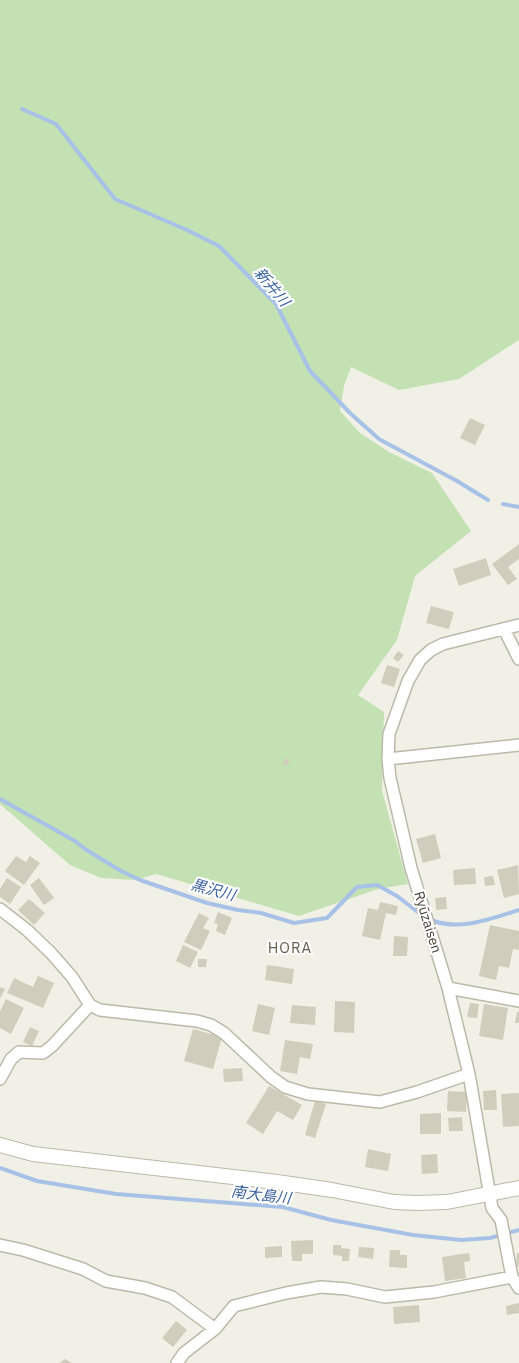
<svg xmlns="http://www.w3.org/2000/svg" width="519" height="1363" viewBox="0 0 519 1363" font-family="'IBM Plex Sans','Noto Sans JP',sans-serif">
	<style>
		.green { fill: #c3e1b3 }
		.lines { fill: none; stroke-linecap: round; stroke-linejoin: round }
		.stream { stroke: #a8c1e7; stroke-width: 4 }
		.building { fill: #d1cdbc }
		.minor-casing { stroke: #bbb9a9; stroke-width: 14 }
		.tertiary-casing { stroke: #bbb9a9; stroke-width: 16 }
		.minor { stroke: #fff; stroke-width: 11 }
		.tertiary { stroke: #fff; stroke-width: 14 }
		.labels { text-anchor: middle; stroke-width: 4.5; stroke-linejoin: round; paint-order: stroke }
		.street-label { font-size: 14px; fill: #434036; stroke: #fff }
		.water-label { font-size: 15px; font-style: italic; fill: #3c62a2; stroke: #fff }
		.neighbourhood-label { font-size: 15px; letter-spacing: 1px; fill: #64604e; stroke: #fff }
	</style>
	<rect width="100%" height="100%" fill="#f1f0e6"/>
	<path class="green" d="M0 0H519V340L459 379 399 390 351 367 344 386 340 411 360 433 389 452 432 473 471 531 415 576 397 640 358 695 384 712 382 791 408 884 378 889 299 916 156 874 135 880 101 878 70 865 0 804Z"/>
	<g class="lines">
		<path class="stream" d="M22 109 56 124 115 199 187 230 219 246 276 304 310 371 350 413 379 439 457 481 488 500
			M503 504 519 507
			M0 799 75 841 85 849 121 871 140 880 207 903 238 910 261 913 294 923 327 918 357 887 377 885 397 896 419 913
			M434 921C461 931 493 918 519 910
			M0 1168 37 1181 116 1194 283 1207 331 1220 413 1235 461 1240 490 1238 519 1230"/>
	</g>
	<path class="building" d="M470 418 485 425 475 445 460 438Z
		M519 544V559L508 567 517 579 508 585 492 564Z
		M486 558 491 575 459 586 453 569Z
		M431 606 454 612 449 629 426 623Z
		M398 651 404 655 398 662 393 658Z
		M387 665 400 669 394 687 381 683Z
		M285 758 290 760 287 766 282 764Z
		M435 834 441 858 423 863 416 839Z
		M16 856 26 862 30 856 40 863 24 885 5 871Z
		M518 865 519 894 504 898 497 870Z
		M475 868 476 884 454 885 453 870Z
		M493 876 495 885 485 886 484 877Z
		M7 878 21 887 10 904 0 897V889Z
		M39 878 54 898 44 905 30 885Z
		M446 897 447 909 436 910 435 898Z
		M29 899 45 913 34 925 18 910Z
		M380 902 398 906 396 915 386 913 380 940 362 936 368 908 378 910Z
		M218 912 232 918 225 935 216 931 218 924 214 923Z
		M199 913 209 918 203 928 210 931 201 950 184 942Z
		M490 925 519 931V950L513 949 509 968 499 966 496 980 479 976Z
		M394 936 408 937 407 956H393Z
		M183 945 198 952 190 968 176 961Z
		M198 959H207L206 967H198Z
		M267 965 294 969 292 984 265 980Z
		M38 976 54 983 43 1008 7 993 14 978 33 987Z
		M0 987 5 989 0 999Z
		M6 999 24 1008 11 1034 0 1028V1011Z
		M335 1001 355 1002 354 1033 334 1032Z
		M470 1003 479 1004 477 1018 467 1017Z
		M258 1004 275 1008 269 1035 252 1031Z
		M484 1004 508 1008 503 1040 479 1036Z
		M292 1005 316 1007 315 1025 290 1023Z
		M517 1012H519V1023H515Z
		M30 1027 39 1031 32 1046 23 1042Z
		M193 1029 222 1037 213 1069 184 1061Z
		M285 1040 313 1044 310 1059 300 1057 297 1074 280 1071Z
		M242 1068 243 1081 224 1082 223 1069Z
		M269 1086 302 1105 293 1120 277 1111 263 1134 246 1123Z
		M496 1090 497 1110H484L483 1091Z
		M448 1091 467 1092 466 1112 447 1111Z
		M519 1093V1126L503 1127 501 1094Z
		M315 1101 326 1104 315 1138 305 1135Z
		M441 1113V1134H420V1114Z
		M462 1117 463 1131H449L448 1118Z
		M368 1149 391 1154 388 1171 365 1167Z
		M437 1154 438 1173 422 1174 421 1155Z
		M313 1240V1254H302V1261H292L291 1241Z
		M333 1245H341V1248L350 1249 349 1261H342V1256L333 1255Z
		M282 1246V1257L265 1258V1247Z
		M359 1247 374 1248 373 1259 358 1257Z
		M390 1250H400V1255H407V1268L389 1267Z
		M469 1253 470 1261 464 1262 466 1278 445 1281 442 1257Z
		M517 1253H519V1267L516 1266Z
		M519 1303V1313L507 1315 506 1306Z
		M419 1305 420 1322 394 1324 393 1307Z
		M176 1321 187 1330 173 1347 162 1338Z
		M65 1359 72 1363H59Z"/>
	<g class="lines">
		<g class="minor-casing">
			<path id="minor" d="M519 625 443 644 431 650 420 660 408 681 389 734 388 759 390 778 411 868 448 988 469 1074 492 1208 501 1220 512 1277 519 1288
				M504 629 519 659
				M388 759 519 745
				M0 909 27 930 51 953 72 977 90 1005 100 1010 197 1021 211 1025 224 1033 271 1077 285 1087 308 1094 380 1102 417 1092 469 1074
				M448 988 519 1001
				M0 1079 11 1059 19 1052 43 1053 52 1046 90 1005
				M0 1245 23 1250 83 1269 106 1281 145 1288 172 1297 215 1329
				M177 1363 184 1353 215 1329 234 1306 286 1293 321 1287 347 1289 385 1297 434 1292 512 1277"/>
		</g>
		<g class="tertiary-casing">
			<path id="tertiary" d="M0 1145 33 1154 277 1182 332 1190 394 1202 417 1203 447 1202 519 1188"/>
		</g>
		<use href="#minor" class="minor"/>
		<use href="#tertiary" class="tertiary"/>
	</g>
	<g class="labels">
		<g class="street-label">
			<text transform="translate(428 922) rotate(73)" y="5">Ryūzaisen</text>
		</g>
		<g class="water-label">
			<text transform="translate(272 287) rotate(50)" y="5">新井川</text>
			<text transform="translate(213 890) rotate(15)" y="5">黒沢川</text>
			<text transform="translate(261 1195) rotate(7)" y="5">南大島川</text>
		</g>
		<g class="neighbourhood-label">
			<text x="290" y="953">HORA</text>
		</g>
	</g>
</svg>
